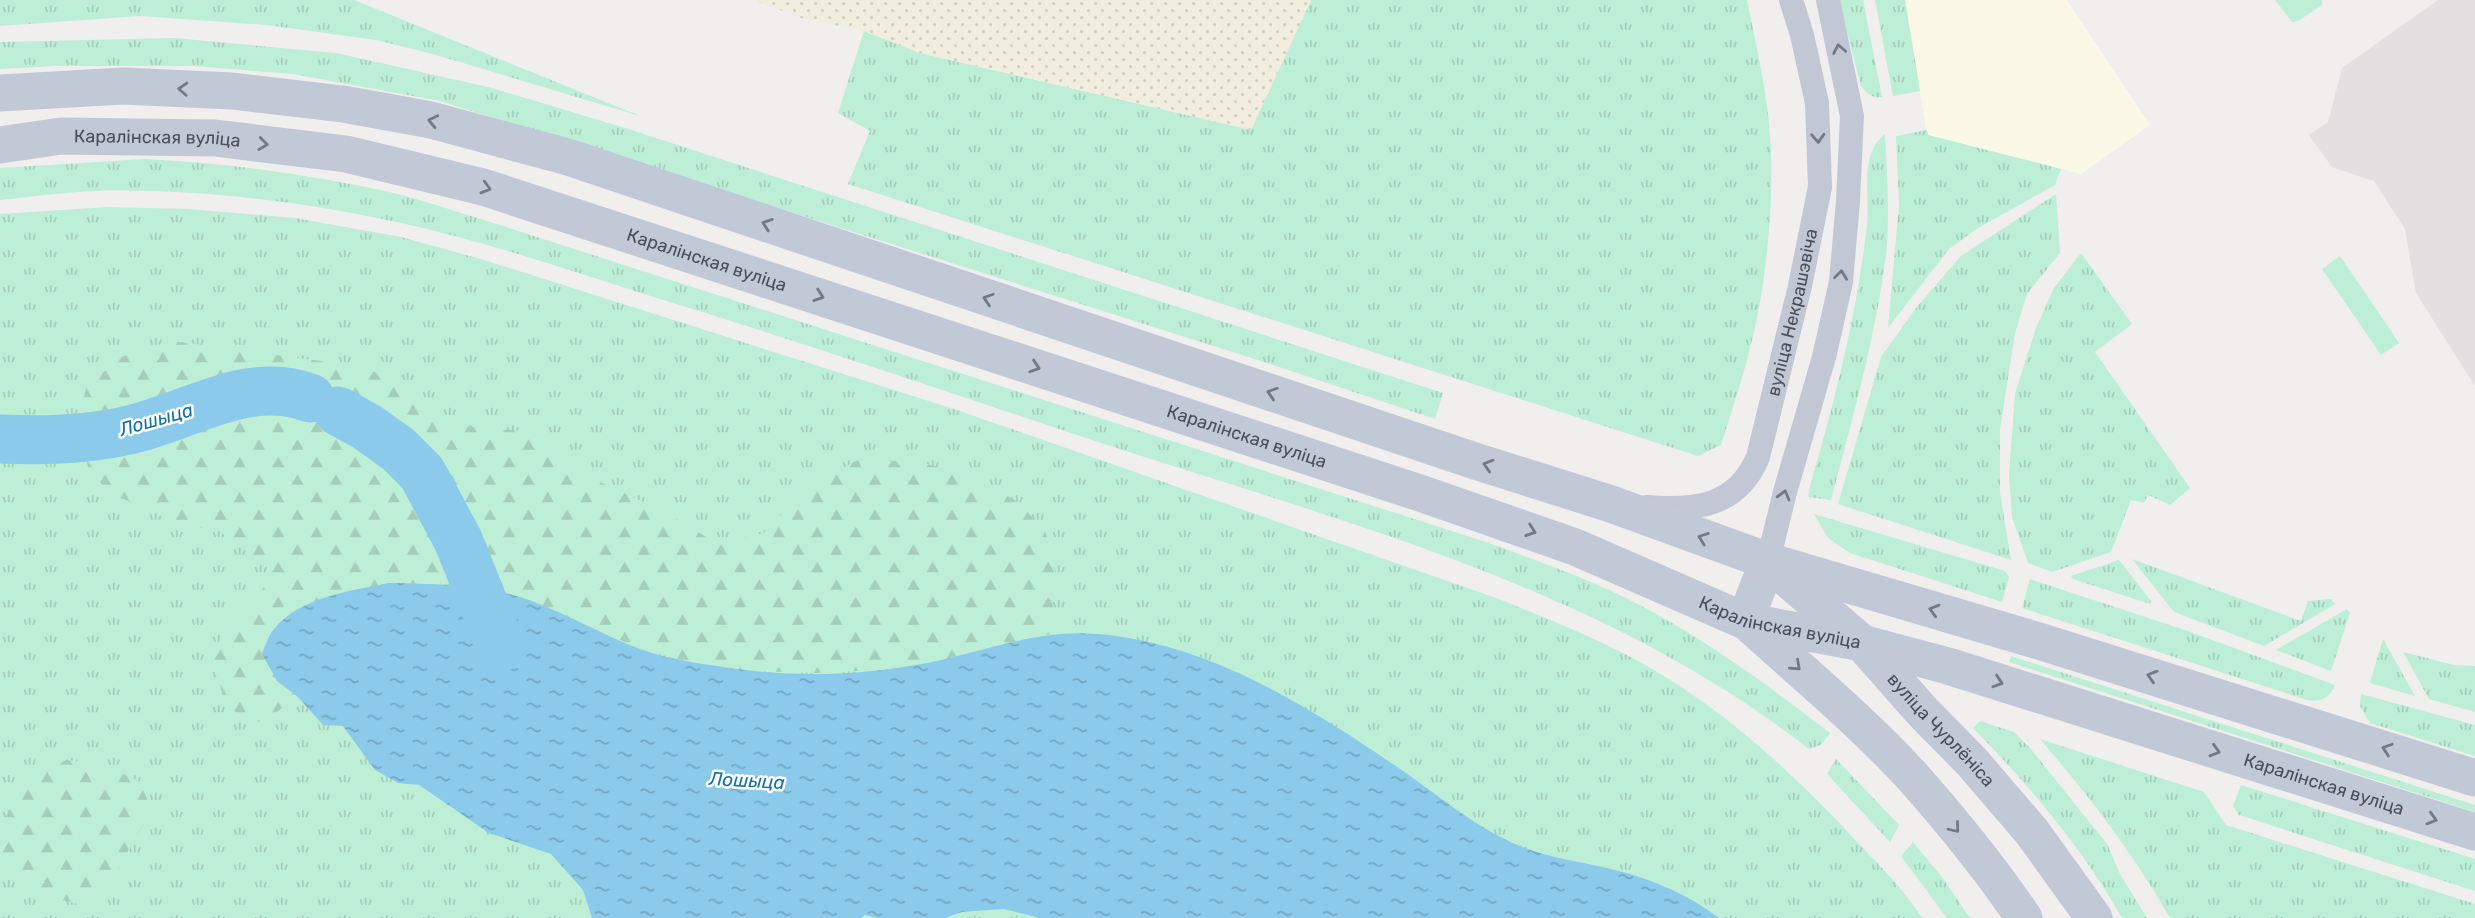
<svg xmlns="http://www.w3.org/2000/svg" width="2475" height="918" viewBox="0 0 2475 918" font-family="Rubik,sans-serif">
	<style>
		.commercial { fill: #fbf8e7 }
		.education { fill: #e2e0e0 }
		.grass { fill: url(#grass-tufts) }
		.forest { fill: url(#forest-firs) }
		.sand { fill: url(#sand-dots) }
		.green { fill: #bdeed6 }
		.water { fill: url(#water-ripples) }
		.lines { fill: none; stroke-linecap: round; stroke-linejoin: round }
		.river { stroke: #8bcaea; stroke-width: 49 }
		.minor { stroke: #c2c8d3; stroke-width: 24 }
		.secondary { stroke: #c1c9d7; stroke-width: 37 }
		.oneway { stroke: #727985 }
		.oneway2 { stroke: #727a86 }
		.labels { text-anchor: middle; stroke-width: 5; stroke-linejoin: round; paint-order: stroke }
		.street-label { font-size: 18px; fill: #474f5b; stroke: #fff }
		.water-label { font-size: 19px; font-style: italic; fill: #0e72a6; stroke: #fff }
	</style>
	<defs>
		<pattern id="grass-tufts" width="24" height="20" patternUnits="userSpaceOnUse" patternTransform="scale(1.75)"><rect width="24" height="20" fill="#bdeed6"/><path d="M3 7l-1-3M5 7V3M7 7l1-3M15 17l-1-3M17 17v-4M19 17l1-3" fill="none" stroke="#a4ceba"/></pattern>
		<pattern id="forest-firs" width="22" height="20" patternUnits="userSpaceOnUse" patternTransform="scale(1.75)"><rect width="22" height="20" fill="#bdeed6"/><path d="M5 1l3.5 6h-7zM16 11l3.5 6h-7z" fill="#a4ceba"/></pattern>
		<pattern id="sand-dots" width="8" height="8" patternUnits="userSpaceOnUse" patternTransform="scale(1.75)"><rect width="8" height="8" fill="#f2eedf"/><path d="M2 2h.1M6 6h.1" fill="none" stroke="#d1cec2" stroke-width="1.8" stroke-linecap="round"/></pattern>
		<pattern id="water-ripples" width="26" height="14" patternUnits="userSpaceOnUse" patternTransform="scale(1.75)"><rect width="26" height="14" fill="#8bcaea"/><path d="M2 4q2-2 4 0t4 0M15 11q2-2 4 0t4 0" fill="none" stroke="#73a6c1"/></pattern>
	</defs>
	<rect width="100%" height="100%" fill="#f1eeee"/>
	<path class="commercial" d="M1905 0H2067L2150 125 2081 174 1927 135Z"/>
	<path class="education" d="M2438 0H2475V386L2416 293 2405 229 2374 181 2332 167 2309 135 2328 122 2342 68Z"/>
	<path class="grass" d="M0 0H354L640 116 433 54 376 40 267 25 140 16 0 26Z
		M1311 0H1747C1756 45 1767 90 1770 136 1775 198 1766 289 1750 348 1742 381 1731 413 1721 445L1698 456 848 184 870 131 838 113 864 31 920 53 1251 130Z
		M1839 0H1863L1882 97C1872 98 1867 94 1861 86Z
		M1875 0H1905L1920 91 1893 96Z
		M174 38 336 53 492 88 625 128 1443 393 1435 419 1264 362 440 101 293 74 192 66H55L0 69V42Z
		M1927 130 1928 135 2061 169 2055 185 1978 228 1949 249 1888 328 1899 205 1896 136Z
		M1885 134C1887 174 1890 215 1886 256 1875 339 1852 420 1831 500L1808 497 1810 486C1835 400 1857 314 1867 225 1870 197 1859 153 1885 134Z
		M145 159C227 163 308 174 389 192 420 199 450 210 481 219L1492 544C1537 561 1583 577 1626 598 1700 635 1765 683 1830 733L1821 745 1809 749C1599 585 1338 521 1089 439 946 391 804 343 660 299 574 272 488 242 401 223 307 202 192 188 96 191 64 192 32 197 0 200V168Z
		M2056 194 2060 253 2027 294 2015 333 2000 429V493L2011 560 1838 504 1881 357 1916 308 1961 256Z
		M108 207 188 209 295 218 401 237 484 260 954 409 1499 599C1550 620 1602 640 1649 667 1729 713 1798 778 1860 845 1882 868 1905 891 1922 918H0V214Z
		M2081 253 2132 324 2095 352 2190 488 2170 505 2148 495 2144 503 2131 500 2111 552 2052 572 2028 563 2012 517 2009 474 2015 394 2036 328 2054 288Z
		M1814 514 2005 571 2009 577 2002 602 1850 553 1828 538Z
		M2132 559 2301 621 2308 601 2331 599 2335 604 2264 646 2174 612Z
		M2119 560 2151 601 2150 604 2073 579 2071 576Z
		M2030 579 2185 630 2335 685C2330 698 2320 703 2307 700L2022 608Z
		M2347 609 2350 613 2331 671 2276 650Z
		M2383 639 2415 696 2370 683Z
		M2403 652 2454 665 2475 666V712L2429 699Z
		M2011 656 2475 805V812L2009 662Z
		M2361 694 2475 725V756L2370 723 2360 706Z
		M1980 721 2014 732 2030 748 2107 844 2120 874 2147 918H2122C2083 849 2029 785 1973 728Z
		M2040 739 2204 792 2226 825 2475 904V918H2170C2134 854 2088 795 2040 739Z
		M1836 759 1899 825 1890 842 1827 774Z
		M2241 785 2475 859V891L2239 815 2233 806Z
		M1913 842 1942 877 1970 918H1947L1901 856Z"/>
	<path class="forest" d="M172 341 328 362 370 370 405 386 453 425 522 431 583 474 667 513 716 543 764 533 790 506 820 480 858 460 922 462 980 482 1015 500 1045 530 1055 571 1051 634 936 661 878 670 816 673 753 671 696 664 641 649 529 600 476 586 389 583 277 681 298 697 264 721 249 723 224 702 214 658 224 627 258 598 272 570 219 531 182 525 106 491 72 439 87 386 121 357Z
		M66 760 98 764 138 780 152 809 114 876 78 904 30 892 0 858V827L12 806 40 773Z"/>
	<path class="sand" d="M753 0H1311L1251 130 920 53 864 31 804 19Z"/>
	<path class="green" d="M2275 0H2322V5L2298 21 2292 22Z
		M2340 256 2399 343 2381 355 2322 269Z"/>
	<path class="water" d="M389 583C438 584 482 584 529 600 567 614 603 635 640 649 674 661 710 665 745 670 808 678 875 674 937 661 991 649 1041 629 1097 634 1211 643 1314 710 1406 773 1443 799 1478 829 1520 846 1547 857 1574 861 1602 867 1644 876 1685 892 1719 918H1040L1004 909 962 912 945 918H878L865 915 861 918H592L583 890 551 854 489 833 419 785 398 783 375 770 343 726 323 725 298 697 277 681 262 654C265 646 268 636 274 629 300 597 350 591 389 583Z"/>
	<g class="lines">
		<path class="river" d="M338 411 367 427 399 450 422 473 458 540 501 647
			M0 439C43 441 87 440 129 430 188 417 249 374 310 398"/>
		<g class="minor">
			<path id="s1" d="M1646 507C1695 511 1737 507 1758 457L1800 286 1820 187 1817 103 1802 35 1791 0"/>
			<path d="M1768 561 1785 492 1824 357 1841 282 1848 201 1852 116 1828 0"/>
		</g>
		<g class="secondary">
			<path d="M0 93 123 86 232 91 343 104 431 120 568 157 1475 461 1611 504 1768 561 2042 642 2475 778"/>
			<path id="s2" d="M0 145 61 136 215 138 346 154 483 187 1420 493 1575 547 1745 621 1862 643 1948 666 2475 832"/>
			<path id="s3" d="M1776 569 1862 643 1921 710 1972 762 2032 832 2094 918"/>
			<path d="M1745 621 1768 561"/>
			<path d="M1746 621C1801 671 1860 720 1911 775 1951 820 1990 868 2024 918"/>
		</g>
	</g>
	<defs><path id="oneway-chevron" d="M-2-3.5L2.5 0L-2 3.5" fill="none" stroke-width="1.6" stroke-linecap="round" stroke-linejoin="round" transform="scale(1.75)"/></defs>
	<g class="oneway">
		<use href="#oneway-chevron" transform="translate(1839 49) rotate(-101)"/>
		<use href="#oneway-chevron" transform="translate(1818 138) rotate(87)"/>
		<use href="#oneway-chevron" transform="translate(1841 275) rotate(-83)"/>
		<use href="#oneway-chevron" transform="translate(1784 495) rotate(-75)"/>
	</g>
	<g class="oneway2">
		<use href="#oneway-chevron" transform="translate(183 89) rotate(-177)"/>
		<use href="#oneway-chevron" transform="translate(433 121) rotate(-167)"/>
		<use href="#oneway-chevron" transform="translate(263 144) rotate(7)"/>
		<use href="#oneway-chevron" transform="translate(486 188) rotate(16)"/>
		<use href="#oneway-chevron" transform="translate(767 224) rotate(-161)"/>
		<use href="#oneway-chevron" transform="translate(819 296) rotate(19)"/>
		<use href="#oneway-chevron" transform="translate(988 299) rotate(-162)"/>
		<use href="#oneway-chevron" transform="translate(1035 367) rotate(18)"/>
		<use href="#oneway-chevron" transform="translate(1272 393) rotate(-162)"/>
		<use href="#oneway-chevron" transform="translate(1488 465) rotate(-163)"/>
		<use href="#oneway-chevron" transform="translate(1531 531) rotate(19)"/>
		<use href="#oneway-chevron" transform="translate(1703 538) rotate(-160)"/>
		<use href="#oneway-chevron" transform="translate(1934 610) rotate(-164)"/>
		<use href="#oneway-chevron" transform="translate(1796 666) rotate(42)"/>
		<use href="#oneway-chevron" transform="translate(2152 676) rotate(-163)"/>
		<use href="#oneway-chevron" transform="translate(1998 682) rotate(18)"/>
		<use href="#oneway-chevron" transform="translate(2387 749) rotate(-162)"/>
		<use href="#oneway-chevron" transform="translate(2215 751) rotate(17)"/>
		<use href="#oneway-chevron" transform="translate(2432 819) rotate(17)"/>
		<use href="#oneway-chevron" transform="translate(1955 828) rotate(50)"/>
	</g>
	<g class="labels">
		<g class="street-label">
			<text dy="6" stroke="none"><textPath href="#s2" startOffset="158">Каралінская вуліца</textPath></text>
			<text dy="6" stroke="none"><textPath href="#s2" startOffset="724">Каралінская вуліца</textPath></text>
			<text dy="6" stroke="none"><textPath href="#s1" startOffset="282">вуліца Некрашэвіча</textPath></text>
			<text dy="6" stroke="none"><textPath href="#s2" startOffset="1292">Каралінская вуліца</textPath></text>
			<text dy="6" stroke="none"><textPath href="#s2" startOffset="1858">Каралінская вуліца</textPath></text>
			<text dy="6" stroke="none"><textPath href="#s3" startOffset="231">вуліца Чурлёніса</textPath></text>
			<text dy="6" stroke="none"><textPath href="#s2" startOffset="2426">Каралінская вуліца</textPath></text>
		</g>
		<g class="water-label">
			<text transform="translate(156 419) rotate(-16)" y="7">Лошыца</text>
			<text transform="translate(747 780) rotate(3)" y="7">Лошыца</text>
		</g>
	</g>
</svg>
